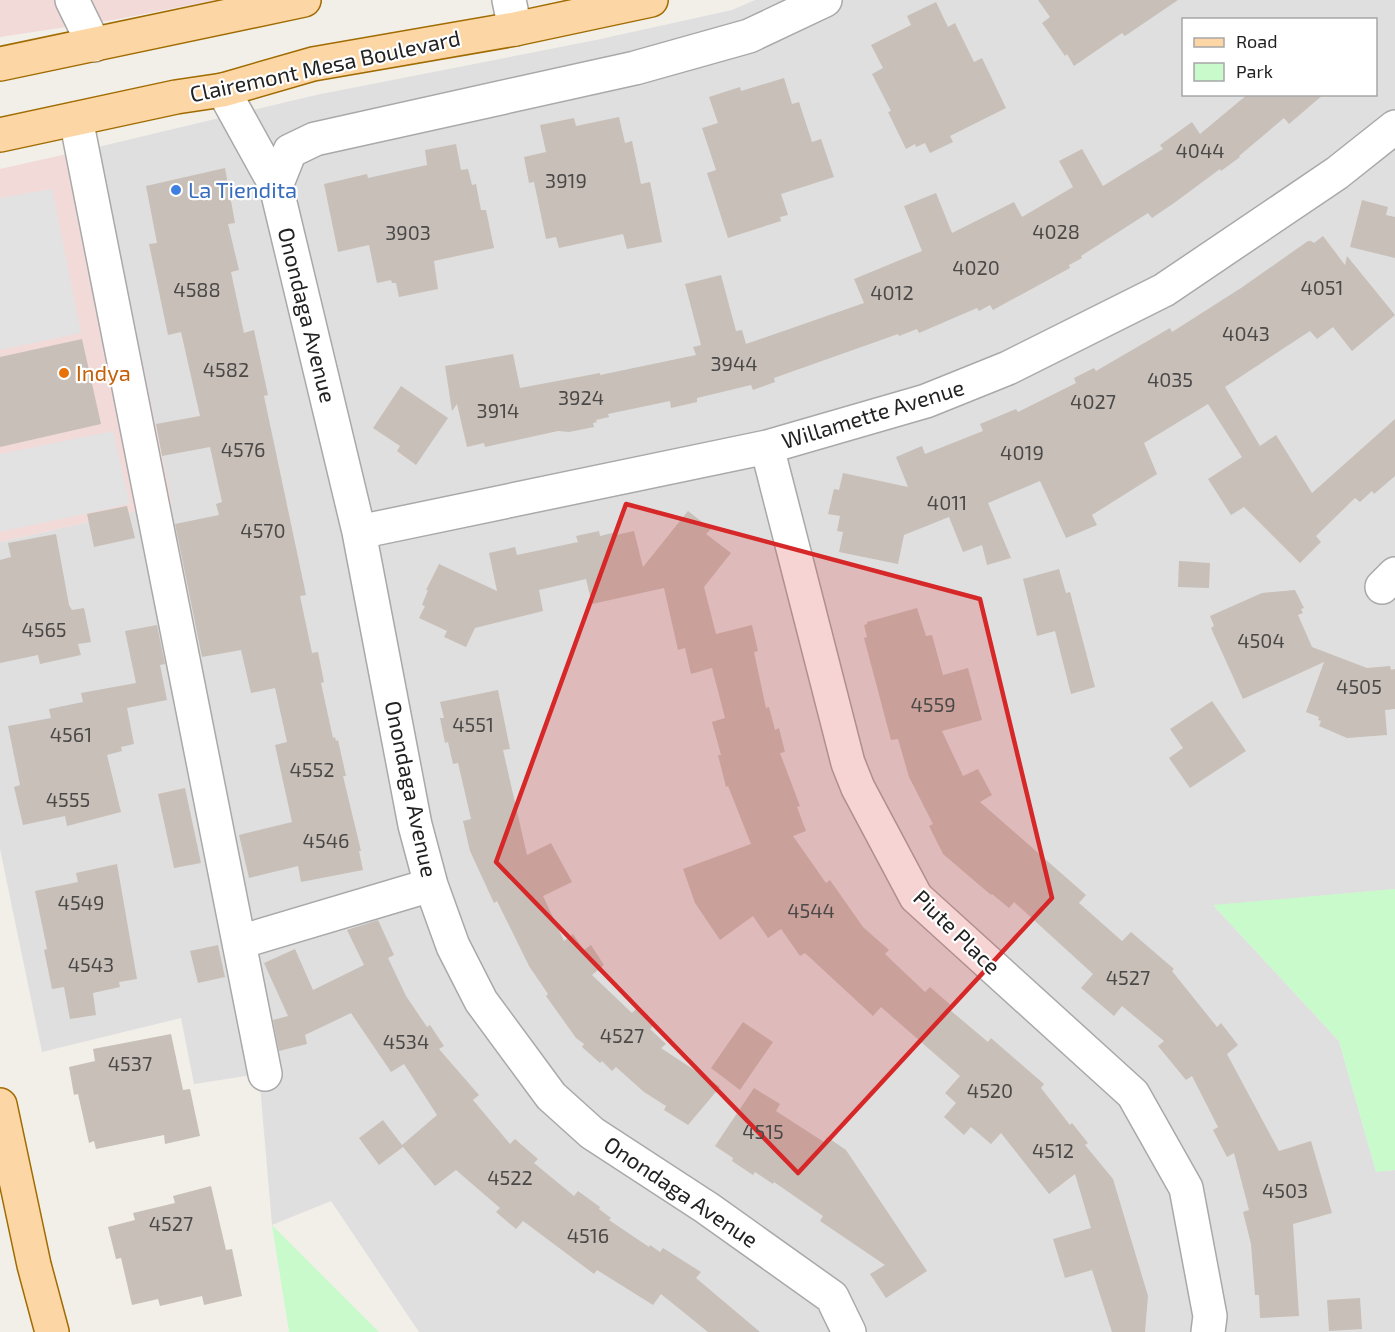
<svg xmlns="http://www.w3.org/2000/svg" width="1395" height="1332" viewBox="0 0 1395 1332" font-family="'Exo 2',sans-serif">
	<style>
		.residential { fill: #e0dfdf; fill-rule: evenodd }
		.commercial { fill: #f2dad9 }
		.park { fill: #c8facc }
		.parking { fill: #e2e2e2 }
		.building { fill: #c7bfb8 }
		.lines { fill: none; stroke-linecap: round; stroke-linejoin: round }
		.minor-casing { stroke: #a9a9a9; stroke-width: 36 }
		.major-casing { stroke: #a06b00; stroke-width: 36 }
		.minor { stroke: #fff; stroke-width: 33 }
		.major { stroke: #fcd6a4; stroke-width: 33 }
		.marked { fill: #d62828; fill-opacity: 0.2; stroke: #d62828; stroke-width: 4.5; stroke-linejoin: round }
		.shop-dot { fill: #3f7fe0; stroke: #fff; stroke-width: 2 }
		.food-dot { fill: #e8710a; stroke: #fff; stroke-width: 2 }
		.labels { text-anchor: middle; stroke-width: 4.5; stroke-linejoin: round; paint-order: stroke }
		.number-label { font-size: 20px; fill: #4b4948 }
		.street-label { font-size: 22px; fill: #222; stroke: #fff }
		.shop-label { font-size: 22px; fill: #366cbe; stroke: #fff; text-anchor: start }
		.food-label { font-size: 22px; fill: #c56008; stroke: #fff; text-anchor: start }
	</style>
	<rect width="100%" height="100%" fill="#f2efe9"/>
	<path class="residential" d="M755 0H1395V889L1214 906 1339 1041 1376 1171 1395 1170V1332H419L331 1201 272 1225 259 1074 194 1084 181 1018 42 1052 0 849V542L171 503 98 147 316 95 596 40 732 10ZM1184 20H1376V94H1184Z"/>
	<path class="commercial" d="M0 0H216L113 20 0 37Z
		M98 147 172 503 0 542V169Z"/>
	<path class="park" d="M1395 889V1170L1376 1172 1339 1041 1213 905Z
		M272 1225 379 1332H289Z"/>
	<path class="parking" d="M52 189 81 333 0 350V198Z
		M113 431 130 504 0 532V454Z"/>
	<path class="building" d="M1038 0H1178L1125 36 1122 33 1074 66 1067 54 1065 56 1042 23 1050 17Z
		M936 2 948 27 955 23 974 62 982 58 1006 108 950 136 953 142 930 153 925 143 916 147 915 144 906 149 888 112 891 111 872 74 883 68 871 45 911 25 907 16Z
		M784 78 792 104 799 102 812 142 821 139 834 177 781 194 788 215 780 217 781 221 728 238 707 173 716 170 702 128 718 123 709 97 740 87 741 91Z
		M1248 94H1324L1289 124 1284 118 1239 156 1240 157 1221 171 1220 169 1174 203 1152 218 1148 213 1081 256 1082 258 1069 265 1070 268 993 310 990 305 979 311 977 308 919 333 917 329 899 336 898 334 774 378 775 382 753 390 751 385 697 398V402L671 408 670 401 608 414 609 417 596 420 597 422 593 423 594 427 569 432 558 431 485 447 484 443 467 447 457 404 452 411 445 366 513 354 520 388 600 373V375L696 355 693 347 701 345 685 284 721 275 736 331 742 330 746 344 864 303 854 279 922 251 904 206 936 193 952 233 1014 202 1022 217 1073 187 1059 161 1082 149 1103 186 1163 149 1160 145 1192 122 1200 134Z
		M619 117 625 143 632 141 641 184 650 182 662 242 627 249 623 234 559 248 556 237 546 239 534 182 529 183 524 157 546 152 540 125 574 118 576 126Z
		M456 144 461 170 468 169 472 185 476 184 481 210H486L494 248 434 261 438 289 399 297 396 283H392L391 280 377 283 369 245 338 252 324 184 367 174 368 178 427 165 425 150Z
		M225 168 235 223 228 224 239 270 231 272 244 333 254 330 268 395 264 396 306 595 300 596 312 653 318 652 324 682 321 683 333 738 335 737 336 741 338 740 346 776H343L361 851H359L363 870 301 882 298 866 249 878 239 835 292 822 275 745 287 742 275 688 251 693 241 650 202 657 175 524 219 515 216 504 222 502 210 447 162 456 156 424 200 416 181 332 168 335 149 244 157 243 146 186Z
		M1362 200 1388 207 1386 215 1395 217V258L1350 247Z
		M1323 236 1345 265 1347 256 1395 315 1352 351 1333 327 1317 339 1310 331 1225 387 1260 446 1276 435 1312 493 1395 419V476L1374 494 1372 491 1360 502 1355 498 1316 536 1321 542 1300 563 1244 507 1231 515 1208 479 1242 457 1208 404 1144 443 1157 474 1092 515 1097 525 1066 538 1040 481 988 503 1011 558 987 565 982 545 963 552 949 517 904 535 898 564 839 552 843 532 837 531 840 516 828 514 834 489 839 490 843 473 908 487 896 457 922 446 925 454 983 431 980 424 1016 409 1018 412 1076 383 1074 378 1094 368 1096 371 1170 328 1172 332 1241 288 1308 241H1311L1314 243Z
		M82 339 101 424 0 447V357Z
		M401 386 448 418 416 465 397 451 400 446 373 428Z
		M127 506 135 538 94 547 87 514Z
		M688 511 711 529 706 534 731 553 704 587 716 634 752 625 758 651 754 652 766 708 769 707 775 730 779 728 785 752 780 753 800 806 797 807 806 831 793 836 826 883 830 880 863 927 889 950 885 954 925 992 930 987 953 1007 950 1010 988 1042 991 1038 1044 1084 1041 1088 1070 1125 1072 1123 1088 1143 1085 1145 1113 1179 1148 1296 1145 1332H1112L1092 1270 1065 1278 1053 1239 1091 1228 1075 1174 1049 1194 1001 1133 991 1144 971 1127 964 1135 944 1117 956 1103 945 1093 960 1076 881 1007 873 1016 805 953 800 956 781 929 768 938 753 916 720 940 695 903 683 869 751 844 728 786 726 787 718 755H721L712 722 725 718 712 668 691 674 685 648 678 650 664 588 592 604 586 579 539 590 543 611 475 628 466 647 444 637 447 631 419 618 425 606 422 605 428 590H426L439 564 497 591 489 553 515 547 517 555 578 542 576 536 599 531 600 536 616 532V535L634 531 643 567Z
		M56 534 69 605 72 610 84 608 91 642 78 644 81 655 40 664 38 655 0 663V560L11 557 8 543Z
		M1179 561 1210 563 1209 588 1178 587Z
		M1059 569 1066 593 1070 592 1095 687 1071 694 1055 631 1037 636 1023 579Z
		M1295 590 1304 608 1301 609 1303 613 1298 615 1312 647 1367 668 1390 666 1391 670 1395 669V709L1385 710 1387 735 1347 738 1319 726 1321 721 1318 720 1319 717 1306 712 1324 662 1243 699 1211 628 1214 626 1210 616 1262 593Z
		M917 608 926 636 932 635 943 675 968 668 982 720 942 731 963 776 978 769 992 795 980 802 1086 895 1079 903 1122 941 1131 932 1174 969 1172 971 1217 1027 1221 1023 1238 1045 1227 1054 1279 1151 1311 1141 1332 1213 1293 1224 1299 1316 1260 1318 1259 1295H1255L1251 1244 1243 1212 1249 1210 1234 1153 1227 1157 1213 1130 1218 1127 1192 1076 1186 1080 1158 1046 1164 1041 1122 1006 1114 1016 1081 988 1093 974 1014 902 1009 908 992 894 991 895 943 854 929 826 933 824 909 777 898 739 891 740 864 638 867 637 864 625 867 624V622Z
		M157 625 165 664 160 665 167 700 127 708 134 744 121 747 122 751 107 755 121 812 67 826 65 816 23 825 14 787 20 785 8 726 51 718 49 709 83 702 81 693 136 683 125 631Z
		M498 690 510 749 503 750 527 855 551 843 572 882 543 896 564 941 573 934 584 950 591 945 604 965 592 975 632 1013 636 1009 654 1025 650 1029 666 1044 661 1048 720 1087 688 1125 664 1110 666 1106 644 1092 616 1067 612 1071 602 1061 600 1063 582 1047 584 1044 576 1038 546 996 548 994 529 966 497 901 494 903 470 851 463 821 471 819 458 763 453 764 448 742 445 743 440 718H444L440 702Z
		M1212 701 1246 751 1190 788 1169 758 1183 748 1170 729Z
		M185 788 201 863 174 868 158 794Z
		M117 864 137 979 119 982 120 987 93 993 96 1015 70 1019 64 987 52 989 44 950 47 949 35 891 78 882 76 873Z
		M378 920 394 955 388 958 406 996 427 1027 430 1025 444 1046 439 1049 479 1095 473 1100 510 1144 515 1139 538 1159 534 1163 574 1196 578 1191 600 1207 599 1209 611 1218 609 1220 649 1247 650 1245 660 1252 663 1248 701 1272 696 1278 760 1332H708L661 1294 653 1305 597 1270 594 1274 523 1221 516 1229 496 1212 500 1208 456 1170 435 1186 403 1147 379 1165 359 1138 383 1120 402 1145 437 1115 404 1064 391 1072 351 1013 305 1035 307 1044 279 1051 273 1020 288 1016 264 963 295 949 313 990 364 965 347 930Z
		M218 945 225 977 198 983 190 951Z
		M743 1022 773 1042 740 1090 711 1068Z
		M171 1034 183 1090 190 1089 200 1136 165 1144 164 1135 96 1149 94 1141 89 1143 78 1094 74 1095 69 1067 95 1061 93 1049Z
		M754 1088 780 1104 776 1111 824 1142 827 1137 846 1150 927 1271 886 1298 870 1274 885 1265 820 1221 823 1216 774 1182 773 1184 755 1172 753 1175 732 1161 733 1158 715 1146Z
		M211 1186 226 1250 232 1249 242 1296 204 1305 202 1296 160 1306 158 1299 132 1305 121 1258 116 1259 108 1227 135 1220 133 1213 175 1203 173 1196Z
		M1360 1298 1362 1329 1329 1331 1327 1300Z"/>
	<g class="lines">
		<g class="minor-casing">
			<path id="minor" d="M72 0 94 45
				M509 0 515 29
				M223 90 276 186 359 532 415 825 431 885 453 946 481 1001 551 1096 592 1133 707 1208 832 1297 849 1332
				M76 119 265 1074
				M276 186 290 151 315 139 635 68 749 36 825 0
				M767 447 848 763 858 788 916 897 1133 1094 1186 1188 1210 1316 1208 1332
				M359 532 767 447 926 401 1008 368 1164 290 1337 173 1395 127
				M1382 587 1395 574
				M240 942 431 885"/>
		</g>
		<g class="major-casing">
			<path id="major" d="M0 64 304 0
				M0 135 176 97 223 90 313 64 515 29 651 0
				M0 1105 34 1265 52 1332"/>
		</g>
		<use href="#minor" class="minor"/>
		<use href="#major" class="major"/>
	</g>
	<path class="marked" d="M626 504 980 599 1052 898 798 1173 496 862Z"/>
	<circle class="shop-dot" cx="176" cy="190" r="6"/>
	<circle class="food-dot" cx="64" cy="373" r="6"/>
	<g class="labels">
		<g class="number-label">
			<text x="1200" y="158">4044</text>
			<text x="566" y="188">3919</text>
			<text x="1056" y="239">4028</text>
			<text x="408" y="240">3903</text>
			<text x="976" y="275">4020</text>
			<text x="1322" y="295">4051</text>
			<text x="197" y="297">4588</text>
			<text x="892" y="300">4012</text>
			<text x="1246" y="341">4043</text>
			<text x="734" y="371">3944</text>
			<text x="226" y="377">4582</text>
			<text x="1170" y="387">4035</text>
			<text x="581" y="405">3924</text>
			<text x="1093" y="409">4027</text>
			<text x="498" y="418">3914</text>
			<text x="243" y="457">4576</text>
			<text x="1022" y="460">4019</text>
			<text x="947" y="510">4011</text>
			<text x="263" y="538">4570</text>
			<text x="44" y="637">4565</text>
			<text x="1261" y="648">4504</text>
			<text x="1359" y="694">4505</text>
			<text x="933" y="712">4559</text>
			<text x="473" y="732">4551</text>
			<text x="71" y="742">4561</text>
			<text x="312" y="777">4552</text>
			<text x="68" y="807">4555</text>
			<text x="326" y="848">4546</text>
			<text x="81" y="910">4549</text>
			<text x="811" y="918">4544</text>
			<text x="91" y="972">4543</text>
			<text x="1128" y="985">4527</text>
			<text x="622" y="1043">4527</text>
			<text x="406" y="1049">4534</text>
			<text x="130" y="1071">4537</text>
			<text x="990" y="1098">4520</text>
			<text x="763" y="1139">4515</text>
			<text x="1053" y="1158">4512</text>
			<text x="510" y="1185">4522</text>
			<text x="1285" y="1198">4503</text>
			<text x="171" y="1231">4527</text>
			<text x="588" y="1243">4516</text>
		</g>
		<g class="street-label">
			<text transform="translate(325 66) rotate(-12)" y="8">Clairemont Mesa Boulevard</text>
			<text transform="translate(307 315) rotate(76)" y="8">Onondaga Avenue</text>
			<text transform="translate(873 414) rotate(-17)" y="8">Willamette Avenue</text>
			<text transform="translate(411 789) rotate(78)" y="8">Onondaga Avenue</text>
			<text transform="translate(957 932) rotate(44)" y="8">Piute Place</text>
			<text transform="translate(681 1192) rotate(34)" y="8">Onondaga Avenue</text>
		</g>
		<g class="shop-label">
			<text x="188" y="198">La Tiendita</text>
		</g>
		<g class="food-label">
			<text x="76" y="381">Indya</text>
		</g>
	</g>
	<rect x="1182" y="18" width="195" height="78" fill="#ffffff" stroke="#a7a7a7" stroke-width="1.5"/>
	<rect x="1194" y="38" width="30" height="9" fill="#fcd6a4" stroke="#a7a7a7" stroke-width="1.5"/>
	<text x="1236" y="48" font-size="18" fill="#222222">Road</text>
	<rect x="1194" y="63" width="30" height="18" fill="#c8facc" stroke="#a7a7a7" stroke-width="1.5"/>
	<text x="1236" y="78" font-size="18" fill="#222222">Park</text>
</svg>
